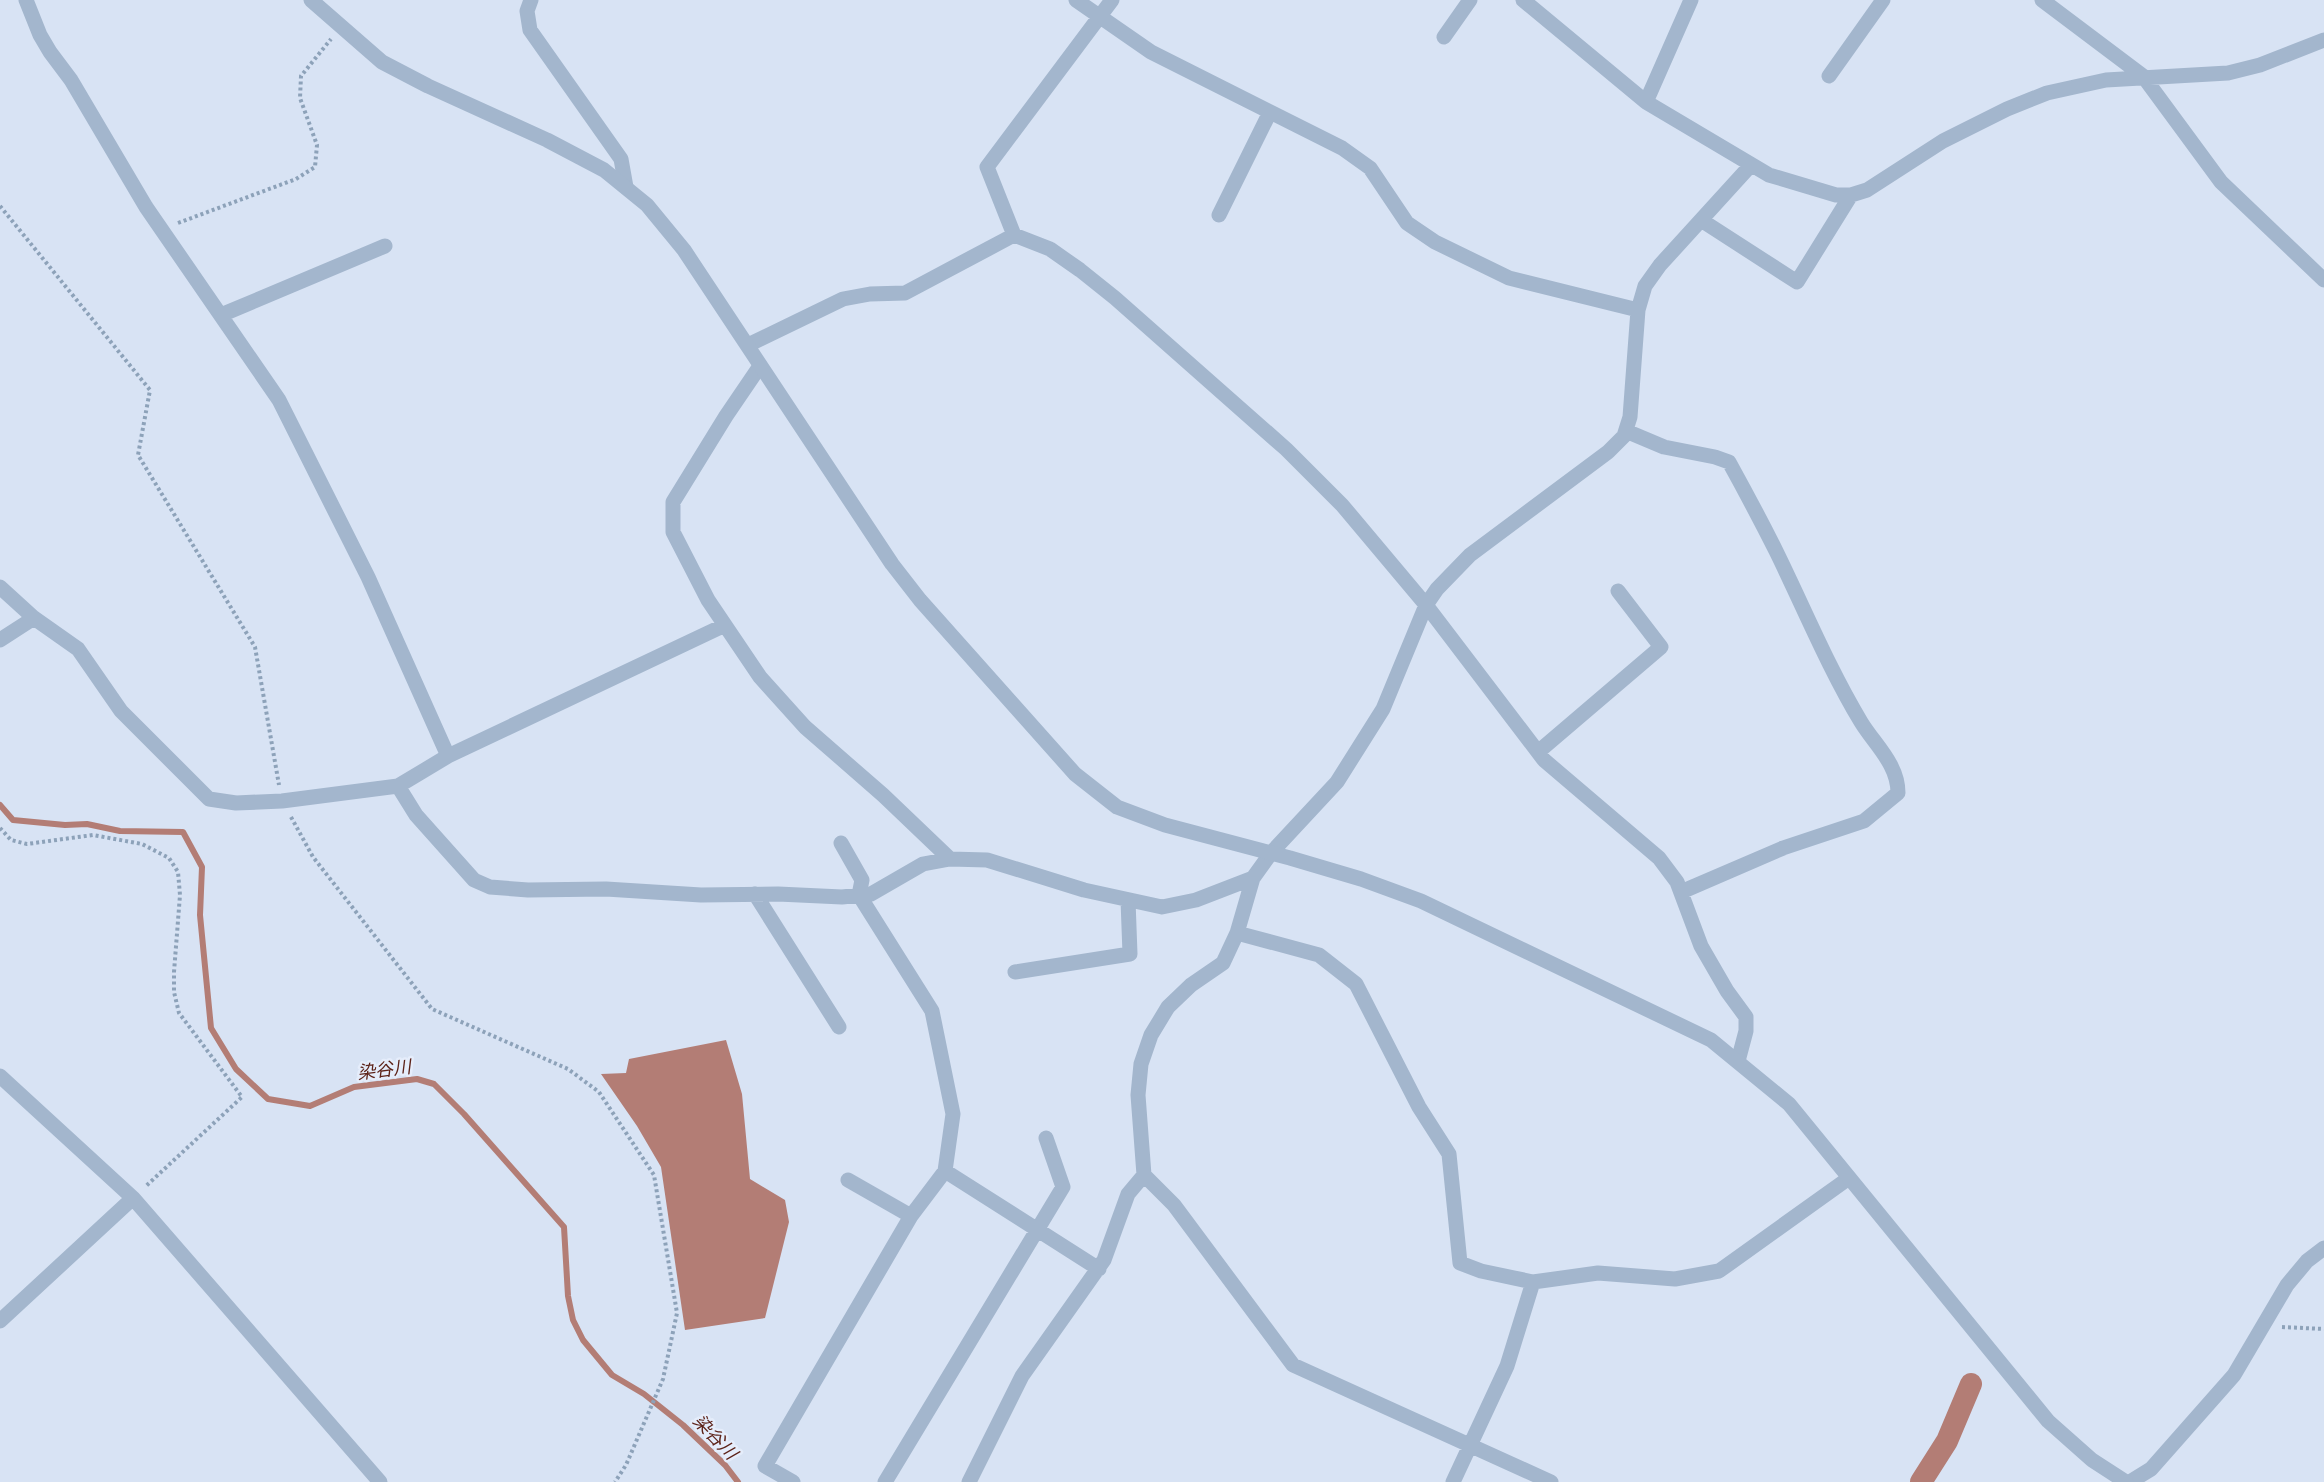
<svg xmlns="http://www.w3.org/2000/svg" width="2324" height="1482" viewBox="0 0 2324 1482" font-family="'DejaVu Sans','Noto Sans JP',sans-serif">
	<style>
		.water { fill: #b37d75 }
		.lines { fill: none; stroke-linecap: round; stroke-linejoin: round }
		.stream { stroke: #b37d75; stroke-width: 6 }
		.canal { stroke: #b37d75; stroke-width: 22 }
		.path { stroke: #8da2b9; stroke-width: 4; stroke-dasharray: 3 3; stroke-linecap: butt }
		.minor { stroke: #a3b6cd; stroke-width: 15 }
		.tertiary { stroke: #a3b6cd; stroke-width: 15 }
		.labels { text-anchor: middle; stroke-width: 5; stroke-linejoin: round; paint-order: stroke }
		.water-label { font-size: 18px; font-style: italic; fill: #5c2218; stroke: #e5edfb }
	</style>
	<rect width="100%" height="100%" fill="#d8e3f4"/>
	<path class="water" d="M726 1040 742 1094 750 1179 785 1200 789 1222 765 1318 685 1330 661 1167 637 1126 601 1074 626 1073 629 1059Z"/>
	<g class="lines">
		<path class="stream" d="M0 805 13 820 65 825 87 824 120 831 183 832 202 867 200 915 211 1028 236 1069 268 1099 310 1106 354 1087 417 1079 434 1084 464 1114 564 1227 568 1296 573 1320 583 1340 612 1375 644 1394 683 1425 725 1465 738 1482"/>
		<path class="canal" d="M1921 1482 1947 1441 1971 1384"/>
		<path class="path" d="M0 206 150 390 138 455 255 647 279 785
			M178 223 296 179 315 167 317 145 300 98 301 76 331 39
			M291 817 313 857 432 1009 568 1069 599 1092 654 1175 677 1313 663 1379 626 1465 615 1482
			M0 828 11 840 27 844 93 835 142 844 169 858 178 872 180 895 174 972V992L179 1013 242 1097 146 1186
			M2282 1327 2324 1329"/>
		<path class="minor" d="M26 0 40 35 50 52 71 80 146 207 279 400 368 577 448 756
			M531 0 527 11 530 30 621 159 626 187
			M1076 0 1151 52 1342 148 1370 168 1407 223 1435 242 1509 278 1638 310
			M1523 0 1646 102 1769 175 1836 195H1851L1867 190 1943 141 2007 109 2047 93 2106 80 2228 73 2260 65 2324 40
			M2042 0 2143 76 2221 182 2324 280
			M1444 37 1470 0
			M1829 76 1883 0
			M1646 102 1691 0
			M1219 215 1270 112
			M1701 220 1797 282 1851 195
			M1014 235 1050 249 1080 270 1115 298 1286 449 1342 505 1426 605 1544 760 1659 858 1677 882 1701 946 1727 991 1746 1017V1031L1738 1061
			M221 315 385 246
			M748 345 843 299 870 294 905 293 1014 235 987 167 1112 0
			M1626 431 1664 447 1715 457 1729 462C1745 491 1761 521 1776 551 1804 608 1828 667 1861 722 1875 745 1898 764 1898 793L1864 821 1783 848 1681 892
			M0 587 34 618 78 649 121 711 209 799 236 803 282 801 398 786 448 756 725 625
			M0 640 34 618
			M1538 752 1661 647 1618 591
			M398 786 416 815 474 880 490 887 528 890 606 889 701 895 778 894 842 897 871 894 923 864 950 859 883 795 805 727 760 677 708 600 673 532V502L726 416 760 366
			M841 843 862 880 859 895 932 1011 953 1114 945 1171
			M950 859 987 860 1084 890 1162 907 1196 900 1253 878
			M755 894 839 1027
			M1237 933 1319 955 1356 984 1419 1107 1449 1154 1460 1263 1481 1271 1533 1282 1598 1273 1675 1279 1719 1271 1849 1178
			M1015 972 1130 954 1128 900
			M0 1076 133 1198 380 1482
			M848 1180 911 1216
			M0 1321 133 1198
			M793 1482 765 1466 911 1216 945 1171 1099 1269
			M885 1482 1063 1187 1046 1138
			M969 1482 1022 1376 1104 1260 1128 1194 1144 1175
			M1453 1482 1507 1366 1533 1282
			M1551 1482 1293 1365 1174 1205 1144 1175 1138 1095 1141 1064 1151 1035 1168 1007 1191 985 1223 963 1237 933 1253 878 1271 853 1337 782 1383 709 1426 605 1437 589 1470 555 1608 452 1624 436 1630 417 1638 310 1645 286 1660 265 1751 165
			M2130 1482 2151 1469 2234 1375 2287 1285 2307 1261 2324 1248"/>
		<path class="tertiary" d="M311 0 382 62 428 86 547 140 604 170 647 205 684 250 892 564 920 600 1075 774 1117 807 1165 825 1290 858 1361 879 1421 901 1711 1040 1789 1104 2048 1421 2092 1460 2126 1482"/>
	</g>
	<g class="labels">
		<g class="water-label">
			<text transform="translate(384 1070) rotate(-7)" y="6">染谷川</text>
			<text transform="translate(715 1437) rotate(46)" y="6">染谷川</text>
		</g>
	</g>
</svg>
